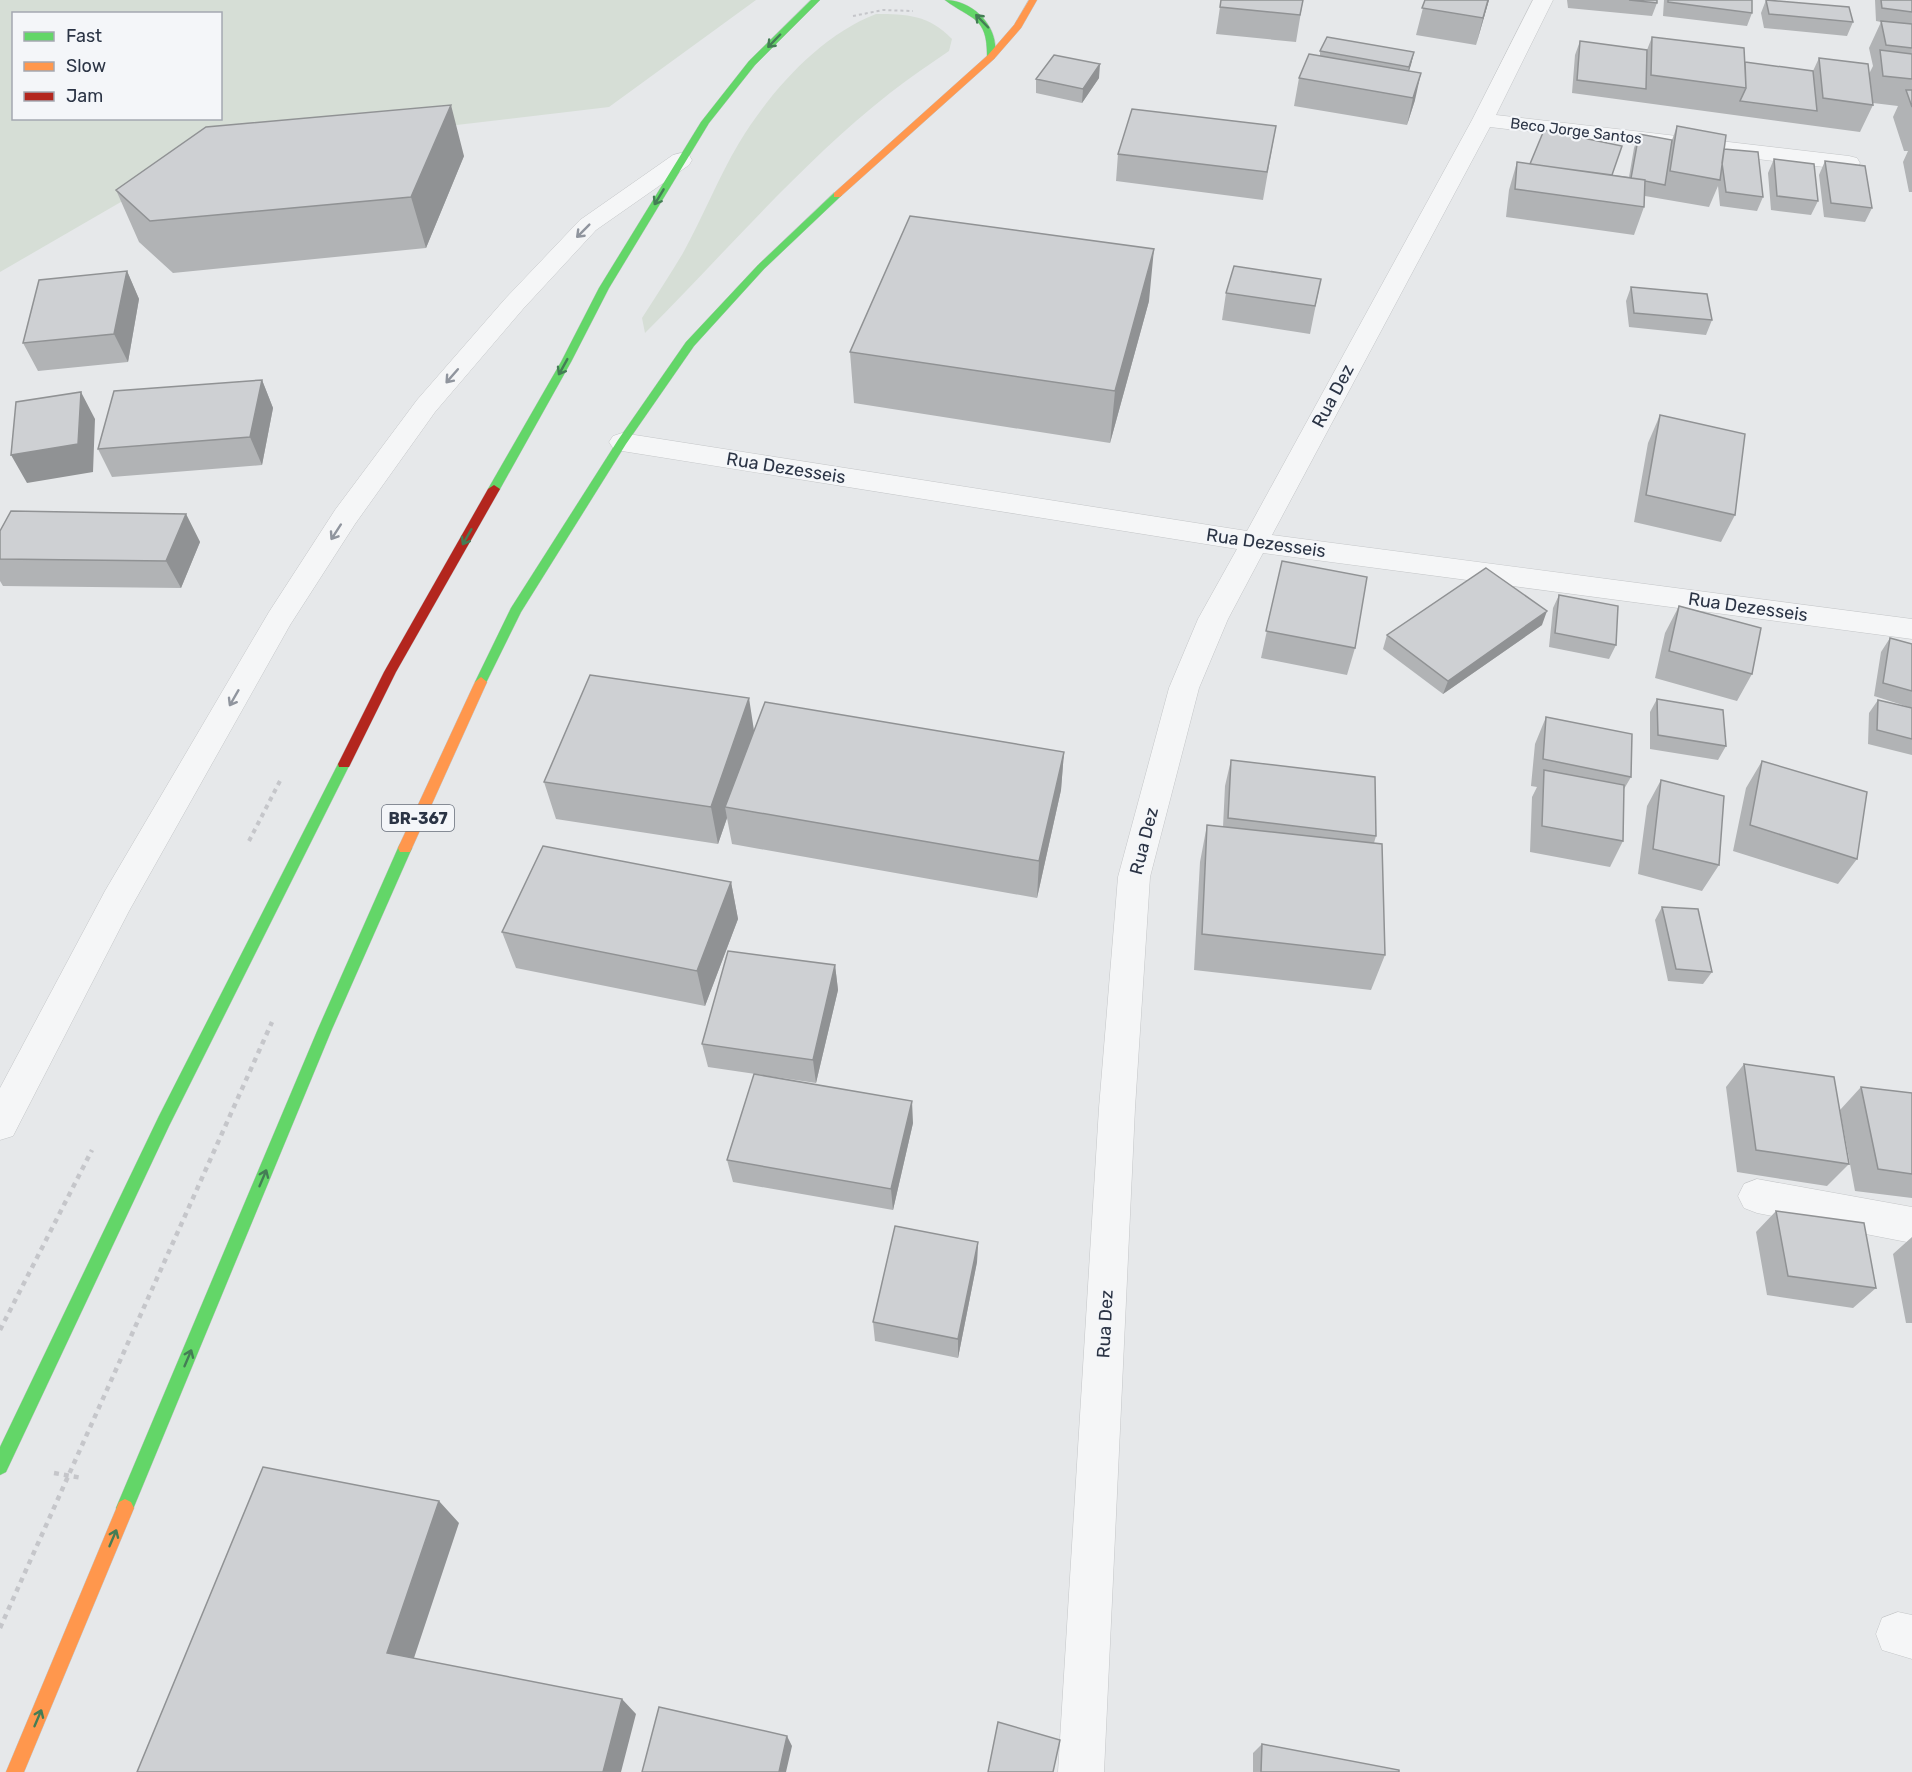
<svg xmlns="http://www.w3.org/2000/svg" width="1912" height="1772" viewBox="0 0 1912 1772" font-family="Rubik,sans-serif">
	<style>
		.green { fill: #d6ded6; fill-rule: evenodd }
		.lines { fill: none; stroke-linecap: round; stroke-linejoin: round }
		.lane-casing { stroke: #c4c6c8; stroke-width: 1 }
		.street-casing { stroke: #c4c6c8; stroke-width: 1 }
		.fast-casing { stroke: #c2c5c8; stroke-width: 1 }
		.slow-casing { stroke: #c2c5c8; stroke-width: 1 }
		.jam-casing { stroke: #c2c5c8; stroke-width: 1 }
		.path-far2 { stroke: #c5c6ca; stroke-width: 2; stroke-dasharray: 3 3; stroke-linecap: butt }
		.path-far1 { stroke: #c5c6ca; stroke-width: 4; stroke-dasharray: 4.5 4.5; stroke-linecap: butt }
		.path { stroke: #c5c6ca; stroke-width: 4.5; stroke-dasharray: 5 5; stroke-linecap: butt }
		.lane { fill: #f5f6f7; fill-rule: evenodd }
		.street { fill: #f5f6f7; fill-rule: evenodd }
		.fast { fill: #63d668; fill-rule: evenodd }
		.slow { fill: #ff974d; fill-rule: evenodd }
		.jam { fill: #b3261e; fill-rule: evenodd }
		.wall { fill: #b1b3b5 }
		.shaded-wall { fill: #909294 }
		.building { fill: #ced0d3; stroke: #909294; stroke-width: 1.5 }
		.oneway { stroke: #447d55 }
		.oneway2 { stroke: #90959e }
		.labels { text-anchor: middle; stroke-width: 4.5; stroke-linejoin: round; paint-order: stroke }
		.far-street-label { font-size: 15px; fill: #2b3445; stroke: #f4f6f9 }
		.shield { fill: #f4f6f9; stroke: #676e7b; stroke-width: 1.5 }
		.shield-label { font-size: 16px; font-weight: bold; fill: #2b3445 }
		.street-label { font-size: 18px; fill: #2b3445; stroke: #f4f6f9 }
	</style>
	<rect width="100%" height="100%" fill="#e6e8ea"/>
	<path class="green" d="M0 0H756L609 107 202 155 0 272ZM14 14H220V118H14Z
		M876 14C907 14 929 15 952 39L949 51C930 64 909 78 890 93 800 164 726 252 645 333L642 318C656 296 670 275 683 253 703 217 718 178 739 143 770 92 819 36 876 14Z"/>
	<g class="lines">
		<g class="lane-casing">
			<path id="lane" d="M1757 1179 1912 1207V1243L1757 1213 1744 1208 1738 1196 1744 1184Z
				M1898 1612 1912 1615V1659L1882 1650 1876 1634 1882 1618Z"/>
		</g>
		<g class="street-casing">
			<path id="street" d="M1533 0H1553L1496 115 1849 156 1857 158 1860 163 1857 168 1849 170 1490 127 1272 535 1912 619V639L1263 553 1228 619 1199 688 1150 877 1135 1108 1104 1772H1058L1099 1108 1118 877 1169 688 1198 619 1237 549 622 451 613 448 609 442 613 436 622 433 1247 531 1472 120Z
				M681 153 689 155 692 160 689 165 596 230 523 309 435 412 355 524 290 625 129 911 13 1136 0 1140V1088L105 891 269 612 335 510 417 400 505 299 580 220 673 155Z"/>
		</g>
		<g class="fast-casing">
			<path id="fast" d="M811 0H820L755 65 709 123 609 288 571 362 500 489 498 492H490L488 489 561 362 599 288 701 122 749 61Z
				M945 0C974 0 1002 29 994 59L987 57C988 16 971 20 945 0Z
				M834 193 842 195 764 269 694 346 626 444 521 612 485 685H477L475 682 511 608 618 440 686 342 758 265Z
				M344 759 350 764 169 1126 6 1472 0 1475V1447L159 1116 338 764Z
				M405 843 410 844 412 848 332 1029 131 1514 125 1517 119 1514 116 1508 318 1029 398 848 400 844Z"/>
		</g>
		<g class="slow-casing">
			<path id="slow" d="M1029 0H1037L1021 28 994 59 840 197H834V193L988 55 1014 25Z
				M481 677 487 682 412 848 410 852H400L398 848 475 682Z
				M125 1499 131 1502 134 1508 24 1772H6L119 1502Z"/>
		</g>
		<g class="jam-casing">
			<path id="jam" d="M494 485 500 489 396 672 349 767H339L338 764 384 672 488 489Z"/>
		</g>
		<path class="path-far2" d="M853 16 883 10 913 11"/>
		<path class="path-far1" d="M249 841 281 779"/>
		<path class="path" d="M0 1330 92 1150
			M54 1473 82 1478
			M0 1628 272 1022"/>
		<use href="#lane" class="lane"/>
		<use href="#street" class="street"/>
		<use href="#fast" class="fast"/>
		<use href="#slow" class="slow"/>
		<use href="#jam" class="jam"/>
	</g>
	<path class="wall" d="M1303 0 1296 42 1216 34 1220 7Z
		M1425 0H1489L1476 45 1416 35Z
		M1567 0H1657V3L1652 16 1568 8Z
		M1664 0H1752V13L1747 26 1663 16Z
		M1766 0 1853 22 1847 36 1764 28 1761 13Z
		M1875 0H1912V192H1909L1903 162 1908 151H1904L1893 117 1898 106 1873 103V105L1860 132 1572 93 1575 55 1580 41 1647 50 1652 37 1745 62 1813 71 1819 58 1869 74 1873 66 1869 48 1881 22 1876 21Z
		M1320 51 1414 52 1409 71 1415 100 1407 125 1294 106 1299 78 1320 56Z
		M1099 78 1082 103 1036 93V79Z
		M1276 126 1263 200 1116 181 1118 154Z
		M1677 126 1724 149 1763 197 1757 211 1720 206 1718 186 1709 207 1645 196 1644 207 1634 235 1506 217 1509 190 1517 162 1629 177 1634 148 1639 134 1672 140Z
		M464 156 426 248 173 273 139 242 116 190Z
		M1774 159 1818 201 1811 215 1771 210 1768 173Z
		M1825 161 1872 208 1865 222 1824 217 1819 175Z
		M127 271 139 299 128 362 38 371 23 343Z
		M1321 279 1310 334 1222 320 1226 293Z
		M1631 287 1712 320 1706 335 1629 327 1626 301Z
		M1149 301 1110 443 854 403 850 352Z
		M262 380 273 408 262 465 112 477 98 449Z
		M1660 415 1735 515 1721 542 1634 522 1648 443Z
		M186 514 200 542 181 588 3 586 0 581V559Z
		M1282 561 1355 648 1347 675 1261 658Z
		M1559 595 1616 645 1609 659 1549 647 1553 608Z
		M1679 606 1752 674 1737 701 1655 678 1665 633Z
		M1542 625 1443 694 1383 649 1387 635Z
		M1890 638 1912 644V755L1868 744 1869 713 1878 700 1912 708 1874 696 1881 652Z
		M1657 699 1726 746 1718 760 1650 749V712Z
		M1546 717 1631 777 1624 789 1623 841 1610 867 1530 852 1532 797 1537 787 1531 786 1535 744Z
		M754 730 1064 752 1061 790 1037 898 732 844 727 818 718 844 556 819 544 782Z
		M1231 760 1376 836 1374 843 1385 955 1371 990 1194 970 1200 862 1207 825 1223 827 1225 786Z
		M1762 761 1857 859 1838 884 1733 851 1746 788Z
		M1661 780 1719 865 1702 891 1638 874 1647 806Z
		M731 882 738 919 705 1006 516 968 502 932Z
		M1662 907 1712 972 1703 984 1668 981 1655 920Z
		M835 965 838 990 816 1083 708 1067 702 1044Z
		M1744 1064 1849 1164 1827 1186 1737 1172 1726 1087Z
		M1861 1087 1912 1093V1198L1855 1191 1840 1110Z
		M913 1123 893 1210 733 1182 727 1160Z
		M1776 1211 1876 1288 1853 1308 1767 1295 1756 1232Z
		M1912 1237V1323H1906L1893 1254Z
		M978 1242 977 1262 958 1358 875 1341 873 1322Z
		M1262 1744 1399 1772H1253V1753Z"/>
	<path class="shaded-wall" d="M1488 0H1489L1476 45 1483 18Z
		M1414 52 1411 65 1406 80 1409 67Z
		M1100 64 1099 78 1082 103 1083 89Z
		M1421 73 1415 100 1407 125 1413 98Z
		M451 105 464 156 426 248 411 197Z
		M1154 249 1149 301 1110 443 1115 391Z
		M127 271 139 299 128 362 114 334Z
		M262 380 273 408 262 465 250 437Z
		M81 392 95 419 93 472 27 483 11 455Z
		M186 514 200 542 181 588 166 561Z
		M1547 611 1542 625 1443 694 1448 681Z
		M749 698 755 737 725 807 727 818 718 844 711 807Z
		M1064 752 1061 790 1037 898 1039 861Z
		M731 882 738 919 705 1006 697 971Z
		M835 965 838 990 816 1083 813 1060Z
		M912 1101 913 1123 893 1210 891 1189Z
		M978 1242 977 1262 958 1358V1339Z
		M439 1501 459 1523 410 1670 387 1653Z
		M622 1699 636 1714 621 1772H603Z
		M787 1736 792 1746 786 1772H779Z"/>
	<path class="building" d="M1221 0H1303L1300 15 1220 7Z
		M1425 0H1488L1483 18 1422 8Z
		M1629 0H1657V3Z
		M1668 0H1752V13L1668 2Z
		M1766 0 1849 7 1853 22 1769 14Z
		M1881 0H1912V12L1882 8Z
		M1881 21 1912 24V48L1886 45Z
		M1327 37 1414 52 1409 67 1320 51Z
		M1652 37 1744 48 1746 88 1651 75Z
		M1580 41 1647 50 1646 89 1577 80Z
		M1880 50 1912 54V79L1883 76Z
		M1309 54 1421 73 1413 98 1299 78Z
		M1054 55 1100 64 1083 89 1036 79Z
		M1819 58 1868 64 1873 105 1823 98Z
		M1745 62 1813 71 1817 111 1740 101 1746 88Z
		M1906 90H1912V107Z
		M451 105 411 197 150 221 116 190 206 127Z
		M1132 109 1276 126 1267 172 1118 154Z
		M1677 126 1726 135 1720 180 1670 171Z
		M1544 130 1622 146 1612 175 1530 164Z
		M1639 134 1672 140 1665 185 1645 181V180L1631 178Z
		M1724 149 1758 152 1763 197 1726 192 1722 163Z
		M1774 159 1814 164 1818 201 1777 196Z
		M1825 161 1865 166 1872 208 1831 203Z
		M1517 162 1645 180 1644 207 1515 189Z
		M910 216 1154 249 1115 391 850 352Z
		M1234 266 1321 279 1315 306 1226 293Z
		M127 271 114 334 23 343 39 280Z
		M1631 287 1707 294 1712 320 1634 313Z
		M262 380 250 437 98 449 114 391Z
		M81 392 78 444 11 455 16 402Z
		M1660 415 1745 434 1735 515 1646 495Z
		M11 511 186 514 166 561 0 559V531Z
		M1282 561 1367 577 1355 648 1266 631Z
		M1486 568 1547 611 1448 681 1387 635Z
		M1559 595 1618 606 1616 645 1555 633Z
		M1679 606 1761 628 1752 674 1669 651Z
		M1890 638 1912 644V691L1883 683Z
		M590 675 749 698 711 807 544 782Z
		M1657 699 1723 710 1726 746 1658 735Z
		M1878 700 1912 708V739L1877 730Z
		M765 702 1064 752 1039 861 725 807Z
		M1546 717 1632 734 1631 777 1543 759Z
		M1231 760 1375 777 1376 836 1228 818Z
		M1762 761 1867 792 1857 859 1750 825Z
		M1544 770 1624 785 1623 841 1542 826Z
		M1661 780 1724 796 1719 865 1653 849Z
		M1207 825 1382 844 1385 955 1202 934Z
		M543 846 731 882 697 971 502 932Z
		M1662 907 1698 909 1712 972 1676 969Z
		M728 951 835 965 813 1060 702 1044Z
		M1744 1064 1834 1077 1849 1164 1756 1150Z
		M754 1074 912 1101 891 1189 727 1160Z
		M1861 1087 1912 1093V1174L1878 1169Z
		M1776 1211 1864 1223 1876 1288 1788 1276Z
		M895 1226 978 1242 958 1339 873 1322Z
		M263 1467 439 1501 387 1653 622 1699 603 1772H137Z
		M659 1707 787 1736 779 1772H642Z
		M998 1722 1060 1740 1053 1772H988Z
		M1262 1744 1399 1770V1772H1261Z"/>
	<defs><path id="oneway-shaft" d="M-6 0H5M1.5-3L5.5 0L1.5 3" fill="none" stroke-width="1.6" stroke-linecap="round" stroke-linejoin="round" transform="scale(1.5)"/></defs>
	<g class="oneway">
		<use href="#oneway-shaft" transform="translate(982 21) rotate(-134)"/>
		<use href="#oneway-shaft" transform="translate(774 41) rotate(134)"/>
		<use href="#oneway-shaft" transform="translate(659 197) rotate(121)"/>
		<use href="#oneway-shaft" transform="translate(563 367) rotate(119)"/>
		<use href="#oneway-shaft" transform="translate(467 537) rotate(120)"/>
		<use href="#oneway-shaft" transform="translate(263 1178) rotate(-67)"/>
		<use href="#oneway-shaft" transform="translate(188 1358) rotate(-67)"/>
		<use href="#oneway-shaft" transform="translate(113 1538) rotate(-67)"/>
		<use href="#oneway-shaft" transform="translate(38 1718) rotate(-67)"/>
	</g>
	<g class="oneway2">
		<use href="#oneway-shaft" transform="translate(583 231) rotate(135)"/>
		<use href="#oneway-shaft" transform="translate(452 376) rotate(131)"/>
		<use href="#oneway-shaft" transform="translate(336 532) rotate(123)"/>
		<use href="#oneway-shaft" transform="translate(234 698) rotate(120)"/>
	</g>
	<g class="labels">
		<g class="far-street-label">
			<text transform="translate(1576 131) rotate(7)" y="5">Beco Jorge Santos</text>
		</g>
		<rect class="shield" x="382" y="805" width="72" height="26" rx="4.5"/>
		<g class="shield-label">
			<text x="418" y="824">BR-367</text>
		</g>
		<g class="street-label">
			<text transform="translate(1333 396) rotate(-62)" y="6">Rua Dez</text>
			<text transform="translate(786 468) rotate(9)" y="6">Rua Dezesseis</text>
			<text transform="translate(1266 543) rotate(8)" y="6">Rua Dezesseis</text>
			<text transform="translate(1748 607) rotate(8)" y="6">Rua Dezesseis</text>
			<text transform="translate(1144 841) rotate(-76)" y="6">Rua Dez</text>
			<text transform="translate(1105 1324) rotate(-87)" y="6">Rua Dez</text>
		</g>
	</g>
	<rect x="12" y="12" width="210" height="108" fill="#f4f6f9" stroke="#a4a8b1" stroke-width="1.5"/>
	<rect x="24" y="32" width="30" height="9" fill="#63d668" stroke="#a4a8b1" stroke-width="1.5"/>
	<text x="66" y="42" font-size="18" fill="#2b3445">Fast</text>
	<rect x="24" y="62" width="30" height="9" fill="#ff974d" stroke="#a4a8b1" stroke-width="1.5"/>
	<text x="66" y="72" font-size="18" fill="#2b3445">Slow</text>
	<rect x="24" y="92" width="30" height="9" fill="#b3261e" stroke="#a4a8b1" stroke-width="1.5"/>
	<text x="66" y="102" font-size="18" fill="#2b3445">Jam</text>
</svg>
